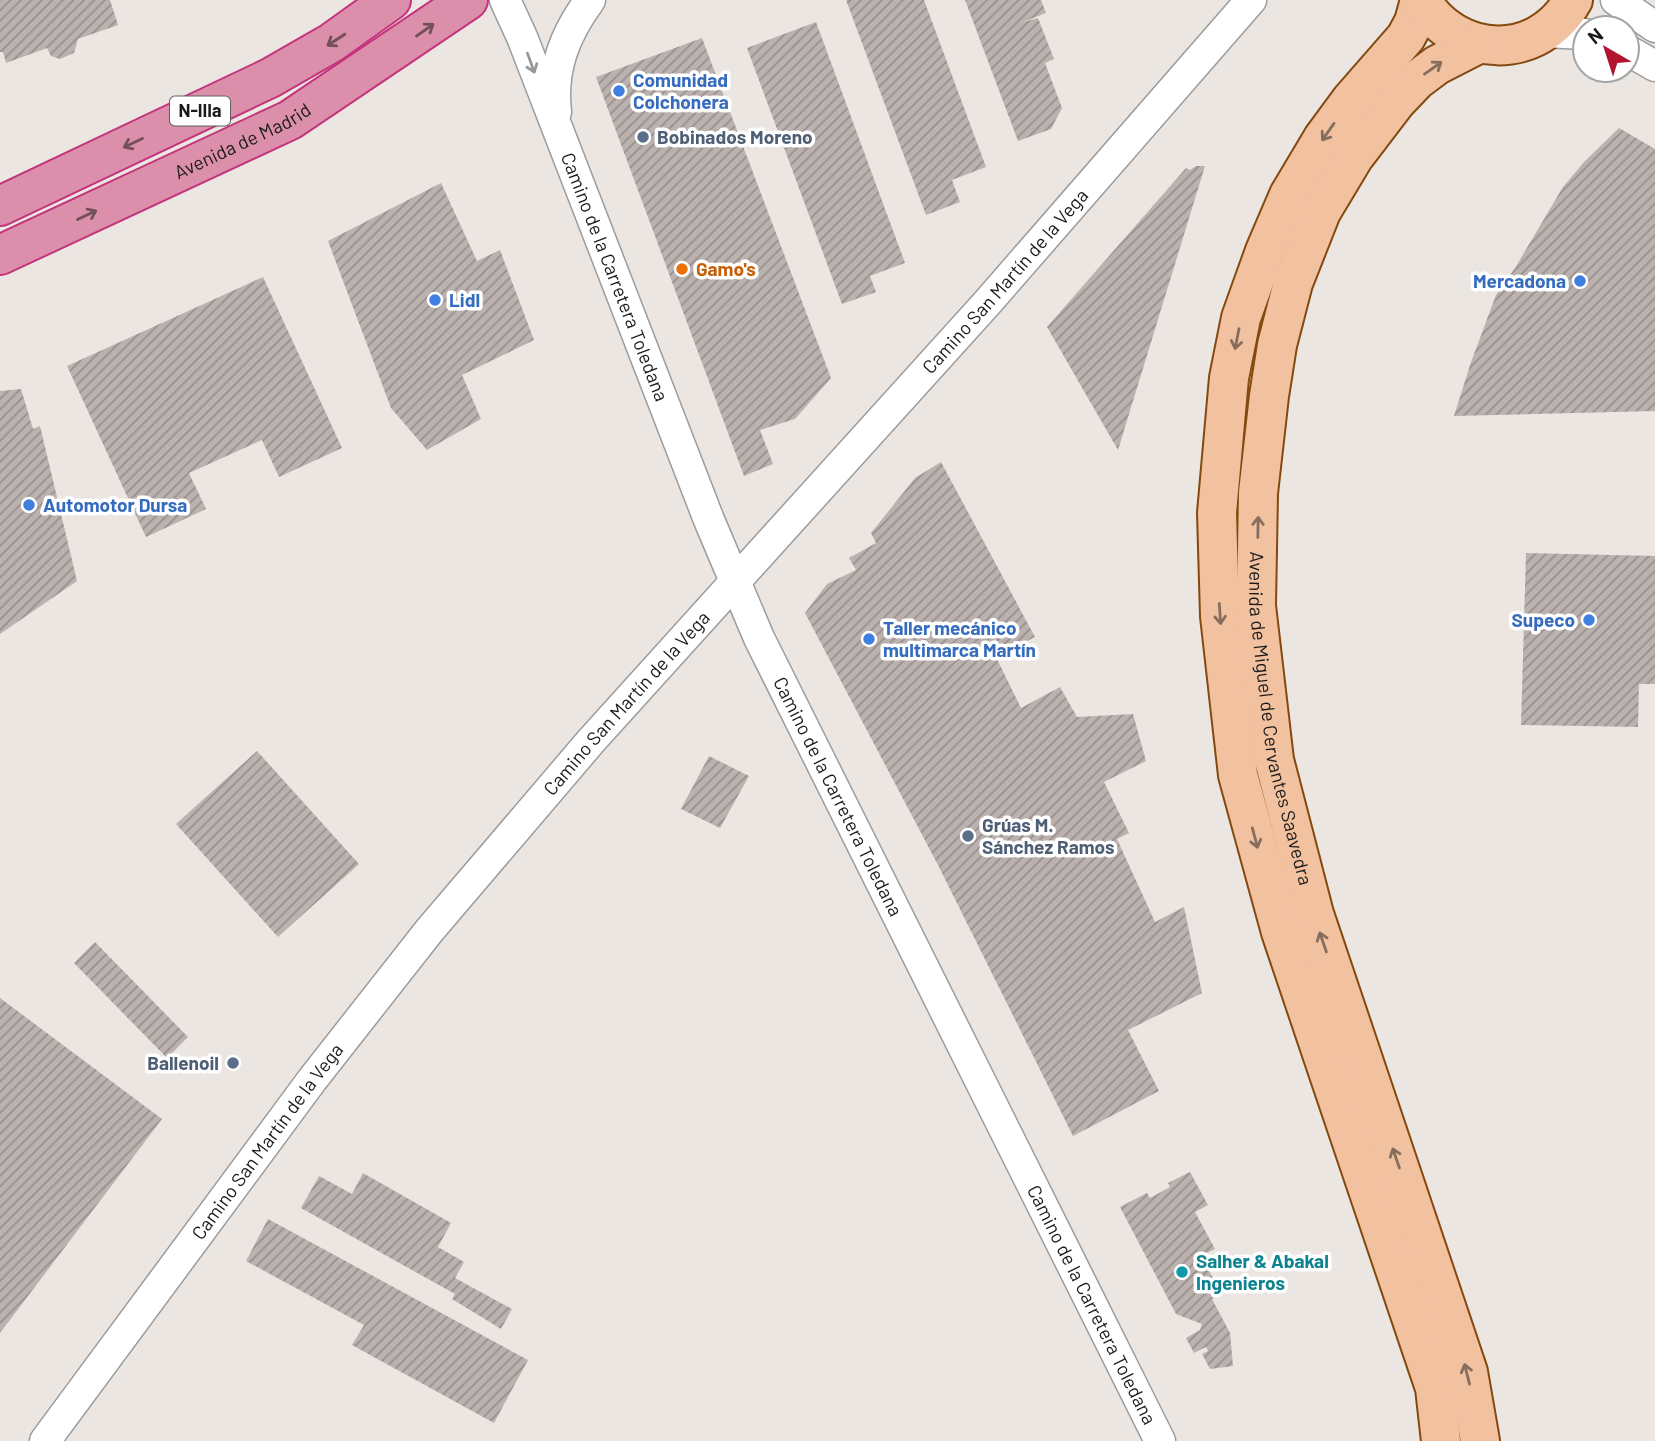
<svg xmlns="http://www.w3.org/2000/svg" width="1655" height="1441" viewBox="0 0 1655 1441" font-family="Barlow,sans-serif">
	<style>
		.building { fill: url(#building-hatch) }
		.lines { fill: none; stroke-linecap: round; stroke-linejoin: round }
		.minor-casing { stroke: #9c9c9c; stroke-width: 33 }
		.major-casing { stroke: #83490e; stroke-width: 42 }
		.highway-casing { stroke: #c3347d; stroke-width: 42 }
		.minor { stroke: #fff; stroke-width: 30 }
		.major { stroke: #f2c1a0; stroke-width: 38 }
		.highway { stroke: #dc8faa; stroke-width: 38 }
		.oneway { stroke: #724f5b }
		.oneway2 { stroke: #989898 }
		.oneway3 { stroke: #866e5e }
		.shop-dot { fill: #3f7fe0; stroke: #fff; stroke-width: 2.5 }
		.service-dot { fill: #5c6f8a; stroke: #fff; stroke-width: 2.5 }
		.food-dot { fill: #e8710a; stroke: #fff; stroke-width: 2.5 }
		.culture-dot { fill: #0f9aa8; stroke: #fff; stroke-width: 2.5 }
		.labels { text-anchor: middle; stroke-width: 7; stroke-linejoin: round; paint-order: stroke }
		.shield { fill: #fff; stroke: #5f5f5f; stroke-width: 2 }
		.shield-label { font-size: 18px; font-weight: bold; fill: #1b1b1b }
		.shop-label { font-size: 19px; font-weight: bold; fill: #366cbe; stroke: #fff; text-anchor: start }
		.service-label { font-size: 19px; font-weight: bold; fill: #4e5e75; stroke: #fff; text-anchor: start }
		.street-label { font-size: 19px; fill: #1b1b1b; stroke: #fff }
		.food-label { font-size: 19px; font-weight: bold; fill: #c56008; stroke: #fff; text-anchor: start }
		.culture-label { font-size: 19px; font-weight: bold; fill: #0d838f; stroke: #fff; text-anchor: start }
	</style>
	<defs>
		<pattern id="building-hatch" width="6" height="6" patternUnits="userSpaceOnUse" patternTransform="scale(1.75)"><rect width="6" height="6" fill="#bbb1ae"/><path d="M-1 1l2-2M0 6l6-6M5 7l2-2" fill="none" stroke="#978f8d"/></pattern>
	</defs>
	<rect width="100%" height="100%" fill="#ebe6e1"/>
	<path class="building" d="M0 0H110L118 25 78 39 74 53 60 59 51 56 47 48 6 63 3 52H0Z
		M846 0H924L986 167 952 180 960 202 926 215Z
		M965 0H1041L1046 13 1023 22 1038 18 1054 59 1045 63 1062 108 1051 129 1018 141Z
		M816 22 905 263 870 276 876 292 842 304 747 48Z
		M702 38 831 378 795 419 760 430 773 464 744 476 596 77Z
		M1619 128 1655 149V411L1454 416 1470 365 1496 295 1515 268 1563 187 1584 162Z
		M1196 166H1205L1118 450 1047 327 1186 168 1190 170Z
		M441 183 477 261 500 250 534 340 462 375 481 419 427 450 391 408 328 241Z
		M263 277 342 448 279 477 262 440 189 473 206 509 146 537 67 366Z
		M21 389 33 429 40 426 77 581 0 634V391Z
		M941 462 1035 637 996 657 1021 708 1060 687 1077 717 1133 714 1146 761 1104 782 1129 833 1117 839 1155 922 1184 907 1202 993 1128 1030 1159 1091 1073 1136 938 865 805 613 827 584 856 570 849 558 876 543 871 533 915 478Z
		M1526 553 1655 556V684H1639L1638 727 1521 725Z
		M257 751 359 864 278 937 176 824Z
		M709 756 749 776 720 828 681 809Z
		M95 942 188 1037 167 1058 74 963Z
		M0 998 162 1119 0 1333Z
		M1190 1172 1208 1205 1195 1212 1215 1249 1201 1256 1221 1293 1212 1299 1230 1333 1233 1366 1210 1369 1202 1354 1208 1351 1206 1347 1194 1353 1186 1338 1200 1330 1202 1324 1176 1314 1120 1207 1147 1193 1150 1198 1170 1187 1168 1183Z
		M363 1173 451 1223 438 1247 464 1262 455 1278 512 1309 501 1329 452 1299 455 1294 301 1208 319 1176 352 1194Z
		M268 1219 528 1360 494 1423 352 1345 364 1325 246 1261Z"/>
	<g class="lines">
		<g class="minor-casing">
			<g id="minor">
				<path id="s1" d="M505 0 522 37 709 520 759 638 1160 1441"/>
				<path d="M1616 0 1655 27"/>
				<path d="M1544 32 1585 34"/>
				<path d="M1627 50 1655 66"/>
				<path d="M556 112C551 69 565 34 590 0"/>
				<path id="s2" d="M45 1441 312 1080 429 931 591 741 987 303 1251 0"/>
			</g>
		</g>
		<g class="major-casing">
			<g id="major">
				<path d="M1420 0 1414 22 1406 37 1351 100 1323 138 1289 195 1265 251 1241 318 1229 378 1217 513 1220 616 1238 775 1281 932 1435 1388 1441 1441"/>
				<path d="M1421 0C1457 59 1538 62 1573 0"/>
				<path id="s3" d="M1478 44 1437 65 1417 80 1396 102 1354 157 1321 212 1293 283 1277 345 1269 396 1258 493 1256 606 1274 760 1314 914 1468 1372 1480 1441"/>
			</g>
		</g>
		<g class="highway-casing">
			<g id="highway">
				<path d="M0 206 270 78 331 43 391 0"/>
				<path id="s4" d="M0 255 290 120 468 0"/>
			</g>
		</g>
		<use href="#minor" class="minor"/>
		<use href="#major" class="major"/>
		<use href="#highway" class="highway"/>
	</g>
	<defs><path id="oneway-shaft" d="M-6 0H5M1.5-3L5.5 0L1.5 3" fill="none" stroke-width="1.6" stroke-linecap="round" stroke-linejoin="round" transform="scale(1.75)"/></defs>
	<g class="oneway">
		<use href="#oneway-shaft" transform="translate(425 30) rotate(-35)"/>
		<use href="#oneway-shaft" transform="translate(336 40) rotate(147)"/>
		<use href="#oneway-shaft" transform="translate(133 143) rotate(155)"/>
		<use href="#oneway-shaft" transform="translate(87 215) rotate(-25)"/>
	</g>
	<use class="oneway2" href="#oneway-shaft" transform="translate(531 63) rotate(70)"/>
	<g class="oneway3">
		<use href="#oneway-shaft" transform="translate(1433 68) rotate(-35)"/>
		<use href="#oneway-shaft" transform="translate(1328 132) rotate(125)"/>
		<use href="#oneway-shaft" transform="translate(1237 339) rotate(101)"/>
		<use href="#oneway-shaft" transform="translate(1258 527) rotate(-89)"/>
		<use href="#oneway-shaft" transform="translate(1220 614) rotate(86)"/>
		<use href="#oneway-shaft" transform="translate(1255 838) rotate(75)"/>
		<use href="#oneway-shaft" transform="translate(1323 942) rotate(-109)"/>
		<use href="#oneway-shaft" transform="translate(1396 1158) rotate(-109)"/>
		<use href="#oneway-shaft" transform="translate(1467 1374) rotate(-104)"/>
	</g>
	<g class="shop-dot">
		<circle cx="619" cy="91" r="7"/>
		<circle cx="1580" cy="281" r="7"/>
		<circle cx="435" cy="300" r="7"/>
		<circle cx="29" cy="505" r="7"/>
		<circle cx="1589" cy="620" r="7"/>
		<circle cx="869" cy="639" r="7"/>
	</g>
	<g class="service-dot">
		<circle cx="643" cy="137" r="7"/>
		<circle cx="968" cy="836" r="7"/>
		<circle cx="233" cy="1063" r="7"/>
	</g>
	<circle class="food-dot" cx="682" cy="269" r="7"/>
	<circle class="culture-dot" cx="1182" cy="1272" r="7"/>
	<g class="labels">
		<rect class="shield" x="170" y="96.5" width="60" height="29" rx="5"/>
		<g class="shield-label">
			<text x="200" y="117">N-IIIa</text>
		</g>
		<g class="shop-label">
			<text x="633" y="87">Comunidad<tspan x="633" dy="22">Colchonera</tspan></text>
			<text x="1566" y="288" text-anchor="end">Mercadona</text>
			<text x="449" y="307">Lidl</text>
			<text x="43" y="512">Automotor Dursa</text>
			<text x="1575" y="627" text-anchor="end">Supeco</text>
			<text x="883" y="635">Taller mecánico<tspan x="883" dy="22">multimarca Martín</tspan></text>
		</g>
		<g class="service-label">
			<text x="657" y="144">Bobinados Moreno</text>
			<text x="982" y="832">Grúas M.<tspan x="982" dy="22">Sánchez Ramos</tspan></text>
			<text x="219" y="1070" text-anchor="end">Ballenoil</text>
		</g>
		<g class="street-label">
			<text dy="7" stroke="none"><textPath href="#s4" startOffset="268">Avenida de Madrid</textPath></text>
			<text dy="7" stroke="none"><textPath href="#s1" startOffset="298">Camino de la Carretera Toledana</textPath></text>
			<text dy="7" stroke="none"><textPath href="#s2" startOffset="1507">Camino San Martín de la Vega</textPath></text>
			<text dy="7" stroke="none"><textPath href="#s2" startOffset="940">Camino San Martín de la Vega</textPath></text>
			<text dy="7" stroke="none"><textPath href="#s3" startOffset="752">Avenida de Miguel de Cervantes Saavedra</textPath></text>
			<text dy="7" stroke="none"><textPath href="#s1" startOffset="864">Camino de la Carretera Toledana</textPath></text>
			<text dy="7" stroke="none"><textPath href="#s2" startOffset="373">Camino San Martín de la Vega</textPath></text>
			<text dy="7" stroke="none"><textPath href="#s1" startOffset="1432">Camino de la Carretera Toledana</textPath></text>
		</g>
		<g class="food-label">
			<text x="696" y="276">Gamo's</text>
		</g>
		<g class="culture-label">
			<text x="1196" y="1268">Salher &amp; Abakal<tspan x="1196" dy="22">Ingenieros</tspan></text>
		</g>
	</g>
	<g transform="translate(1606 49) rotate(321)"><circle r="33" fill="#ffffff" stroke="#a4a4a4" stroke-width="2"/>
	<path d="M0-5L12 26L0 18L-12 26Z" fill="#b2132e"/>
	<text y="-10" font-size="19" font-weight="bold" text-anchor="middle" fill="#1b1b1b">N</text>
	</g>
</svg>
